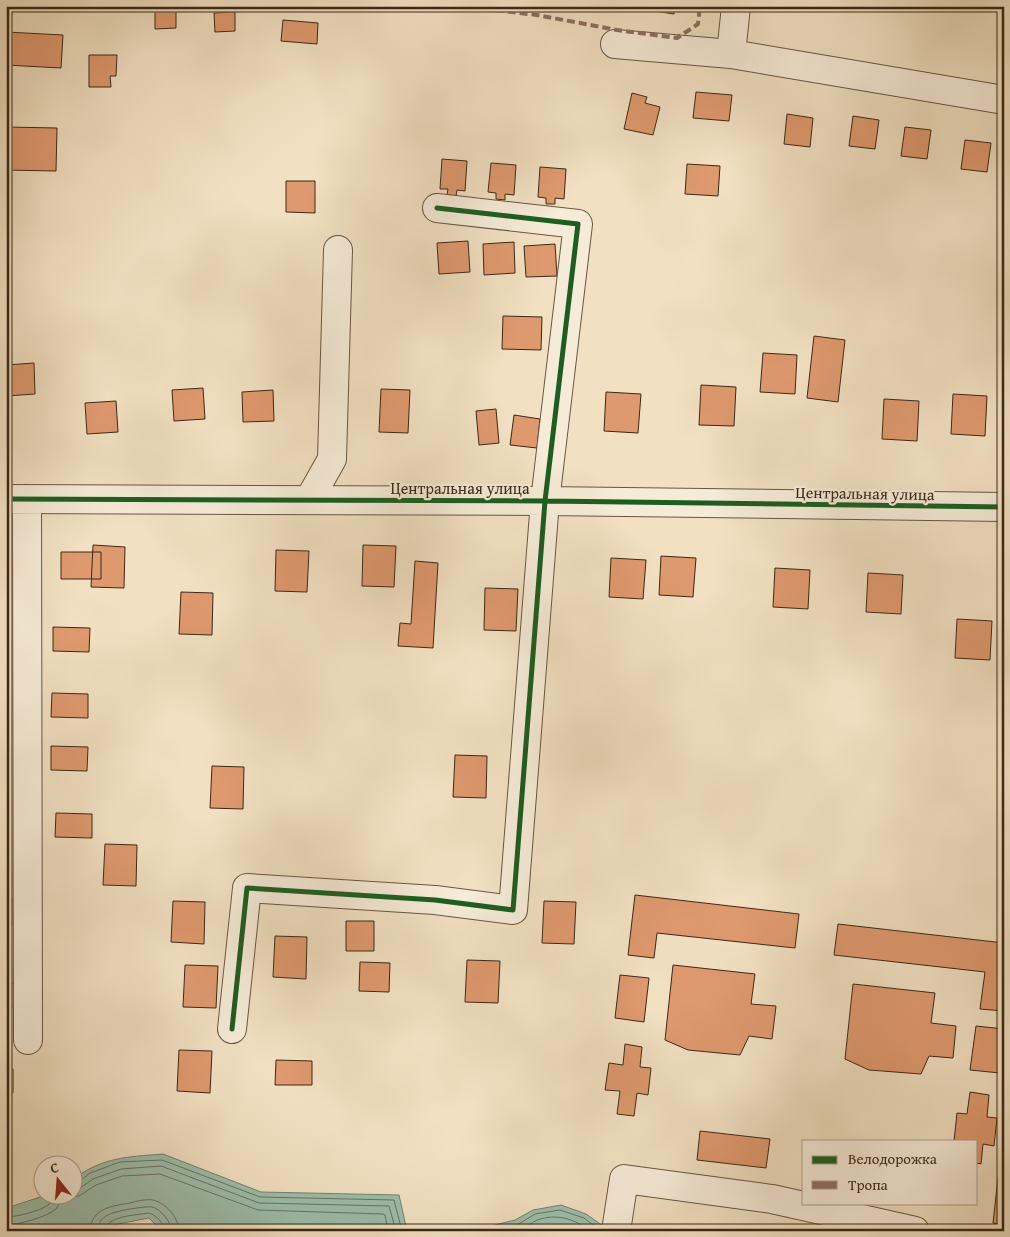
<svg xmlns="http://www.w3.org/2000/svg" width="1010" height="1237" viewBox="0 0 1010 1237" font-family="'Gentium Book Plus',serif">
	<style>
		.water { fill: #9cbeac; stroke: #758270 }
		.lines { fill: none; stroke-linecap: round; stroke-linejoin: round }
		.shore { stroke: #6c7360; stroke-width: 1 }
		.building { fill: #df996e; stroke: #3b2815 }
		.minor-casing { stroke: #685640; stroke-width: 30 }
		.minor { stroke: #f6ebd7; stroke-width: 28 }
		.quiet { stroke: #8d6e63; stroke-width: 4; stroke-dasharray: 8 4; stroke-linecap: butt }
		.cycleway-casing { stroke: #f6ebd7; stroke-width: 8 }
		.cycleway { stroke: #1b5e20; stroke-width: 5 }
		.labels { text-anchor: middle; stroke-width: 4.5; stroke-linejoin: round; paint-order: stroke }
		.street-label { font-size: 16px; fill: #3b2815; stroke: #f6ebd7 }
	</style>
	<rect width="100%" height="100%" fill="#f1e0c2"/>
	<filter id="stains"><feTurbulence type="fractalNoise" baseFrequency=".004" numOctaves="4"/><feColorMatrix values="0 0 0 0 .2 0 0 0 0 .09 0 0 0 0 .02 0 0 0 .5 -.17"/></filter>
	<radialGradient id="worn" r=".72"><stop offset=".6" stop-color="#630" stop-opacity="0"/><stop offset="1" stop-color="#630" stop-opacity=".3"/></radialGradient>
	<path class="water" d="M163 1154 261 1192 399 1195 407 1231H162L149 1218 113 1225 107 1231H6V1206H13L46 1195 72 1194 73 1179C104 1157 126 1157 163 1154Z
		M561 1205 586 1214 606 1228 615 1231H471L515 1220 533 1210Z"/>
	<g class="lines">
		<path class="shore" d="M72 1183H77L90 1173 120 1162 162 1160 260 1197 394 1200 402 1231
			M72 1189 80 1188 93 1179 121 1169 161 1166 259 1203 389 1206 396 1231
			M6 1217C17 1217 40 1211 48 1205 52 1202 53 1199 54 1194
			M6 1225C18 1225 47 1217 56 1209 59 1205 60 1199 63 1195L71 1197 79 1196 96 1185 122 1176 160 1174 258 1210 383 1214 385 1215 388 1231
			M90 1231C91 1208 112 1206 130 1203 137 1201 146 1199 153 1200 166 1203 179 1218 179 1231
			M97 1231C98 1224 101 1218 108 1215 114 1211 145 1206 152 1207 161 1209 171 1222 172 1231
			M104 1231C106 1216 136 1215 149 1213 156 1215 165 1224 165 1231
			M493 1231 517 1225 535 1214 560 1210 584 1218 601 1231
			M520 1231C525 1228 531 1223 537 1220 557 1213 575 1219 590 1231"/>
	</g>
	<path class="building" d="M641 6H675L674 14 641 9Z
		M176 9V28L155 29V10Z
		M235 12V31L215 32 214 13Z
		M283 20 318 23 317 44 281 41Z
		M6 32 63 35 61 68 6 65Z
		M89 55H117L116 76H110L111 87H89Z
		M696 92 732 95 729 121 693 118Z
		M632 93 647 97 645 103 660 107 653 135 624 129Z
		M787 114 813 118 810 147 784 144Z
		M853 116 879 120 875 149 849 146Z
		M6 127 57 128 56 171 6 170Z
		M905 127 931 130 927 159 901 156Z
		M965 140 991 143 987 172 961 169Z
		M442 159 467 161 465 191 457 190 456 196 447 195 448 189H440Z
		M491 163 516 165 514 195 505 194V200L496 199V193L488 192Z
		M687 164 720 166 718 196 685 194Z
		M540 167 566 169 564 199 555 198V204H546V198L538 197Z
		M286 181H315V213L286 212Z
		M468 241 470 272 439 274 437 243Z
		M514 242 515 273 484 275 483 244Z
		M555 244 557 276 526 277 524 246Z
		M503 316 542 317 541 350 502 349Z
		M814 336 845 340 838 402 807 398Z
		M763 353 797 355 795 394 760 392Z
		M34 363 35 394 6 396V365Z
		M701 385 736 387 734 426 699 425Z
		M203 388 205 419 174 421 172 390Z
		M381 389 410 390 408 433 379 432Z
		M273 390 274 421 243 422 242 392Z
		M606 392 641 394 638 433 604 431Z
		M953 394 987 396 985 436 951 434Z
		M884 399 919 401 917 441 882 439Z
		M116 401 118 432 87 434 85 403Z
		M496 409 499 443 479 445 476 411Z
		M514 415 540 419 537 448 510 445Z
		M6 541H18L16 583H6Z
		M93 545 125 547 124 588 91 587Z
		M363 545 396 546 394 587 362 586Z
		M276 550 309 551 307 592 275 591Z
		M61 552H101V579H61Z
		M661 556 696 558 693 597 659 595Z
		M611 558 646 560 643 599 609 597Z
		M415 561 438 563 433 648 398 646 400 623 411 624Z
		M775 568 810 570 808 609 773 607Z
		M868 573 903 575 901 614 866 612Z
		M485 588 518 589 516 631 484 630Z
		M181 592 213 593 212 635 179 634Z
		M957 619 992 621 990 660 955 658Z
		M53 627 90 628 89 652 53 651Z
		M52 693 88 694V718L51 717Z
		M51 746 88 747 87 771 51 770Z
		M455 755 487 756 486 798 453 797Z
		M212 766 244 767 243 809 210 808Z
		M56 813 92 814V838L55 837Z
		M105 844 137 845 136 886 103 885Z
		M635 895 799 914 795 948 657 933 654 958 628 955Z
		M6 900H17V924H6Z
		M173 901 205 902 204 944 171 942Z
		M544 901 576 902 574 944 542 943Z
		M346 921H374V951H346Z
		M838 924 1004 943V1011L980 1009 985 972 834 955Z
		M275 936 307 937 306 979 273 977Z
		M467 960 500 961 498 1003 465 1002Z
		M360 962 390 963 389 992 359 991Z
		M185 965 218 966 216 1008 183 1007Z
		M673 965 755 974 751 1004 776 1006 772 1039 749 1036 740 1055 688 1050 665 1040Z
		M620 975 649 978 644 1022 615 1018Z
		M6 983H20L19 1007H6Z
		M853 984 935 993 931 1023 956 1026 953 1058 929 1056 921 1074 869 1070 845 1059Z
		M976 1026 1004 1029 1000 1073 970 1070Z
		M625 1044 642 1047 640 1067 651 1068 648 1095 637 1093 634 1116 617 1114 620 1091 605 1090 609 1063 623 1065Z
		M179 1050 212 1051 210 1093 177 1091Z
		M276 1060 312 1061V1085H275Z
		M6 1069H13V1093H6Z
		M970 1092 989 1095 987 1117 997 1118 994 1146 983 1144 981 1164 976 1163V1141H954L957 1113 967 1114Z
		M700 1131 770 1139 766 1168 697 1160Z
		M998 1177 1004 1178V1225L993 1223Z"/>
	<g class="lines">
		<g class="minor-casing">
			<path id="minor" d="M736 6 731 54 1004 100
				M615 44 731 54
				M6 499 545 501 1004 507
				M27 499 28 1040
				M309 500 332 459 338 250
				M232 1029 247 888 435 900 513 910 545 501 578 224 437 208
				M616 1231 624 1179 772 1199 915 1231"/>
		</g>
		<use href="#minor" class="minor"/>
		<path class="quiet" d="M460 6 537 15 617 30 677 38 698 24 700 6"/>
		<g class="cycleway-casing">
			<path id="cycleway" d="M6 499 545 501 1004 507
				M232 1029 247 888 435 900 513 910 545 501 578 224 437 208"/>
		</g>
		<use href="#cycleway" class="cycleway"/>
	</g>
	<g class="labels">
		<g class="street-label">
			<text x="460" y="494">Центральная улица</text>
			<text transform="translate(865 493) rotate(1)" y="6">Центральная улица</text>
		</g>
	</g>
	<rect width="1010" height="1237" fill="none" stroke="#f1e0c2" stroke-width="25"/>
	<rect x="8" y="8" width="995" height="1222" fill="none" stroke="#3b2815" stroke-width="2.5"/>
	<rect x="12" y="12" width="985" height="1212" fill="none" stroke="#3b2815"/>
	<rect x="802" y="1140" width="175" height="65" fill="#f6ebd7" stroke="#ab9d89"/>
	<rect x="812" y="1156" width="25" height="8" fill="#1b5e20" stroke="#ab9d89"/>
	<text x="848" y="1164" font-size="15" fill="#3b2815">Велодорожка</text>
	<rect x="812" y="1181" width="25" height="8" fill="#8d6e63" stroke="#ab9d89"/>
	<text x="848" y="1190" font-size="15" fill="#3b2815">Тропа</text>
	<g transform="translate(58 1180) rotate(343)"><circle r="24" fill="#f6ebd7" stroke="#ab9d89"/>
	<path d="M0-4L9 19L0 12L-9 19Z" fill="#8f2418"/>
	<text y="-8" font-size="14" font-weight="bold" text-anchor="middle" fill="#3b2815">С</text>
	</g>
	<rect width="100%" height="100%" filter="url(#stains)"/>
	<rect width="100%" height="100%" fill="url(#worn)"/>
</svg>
